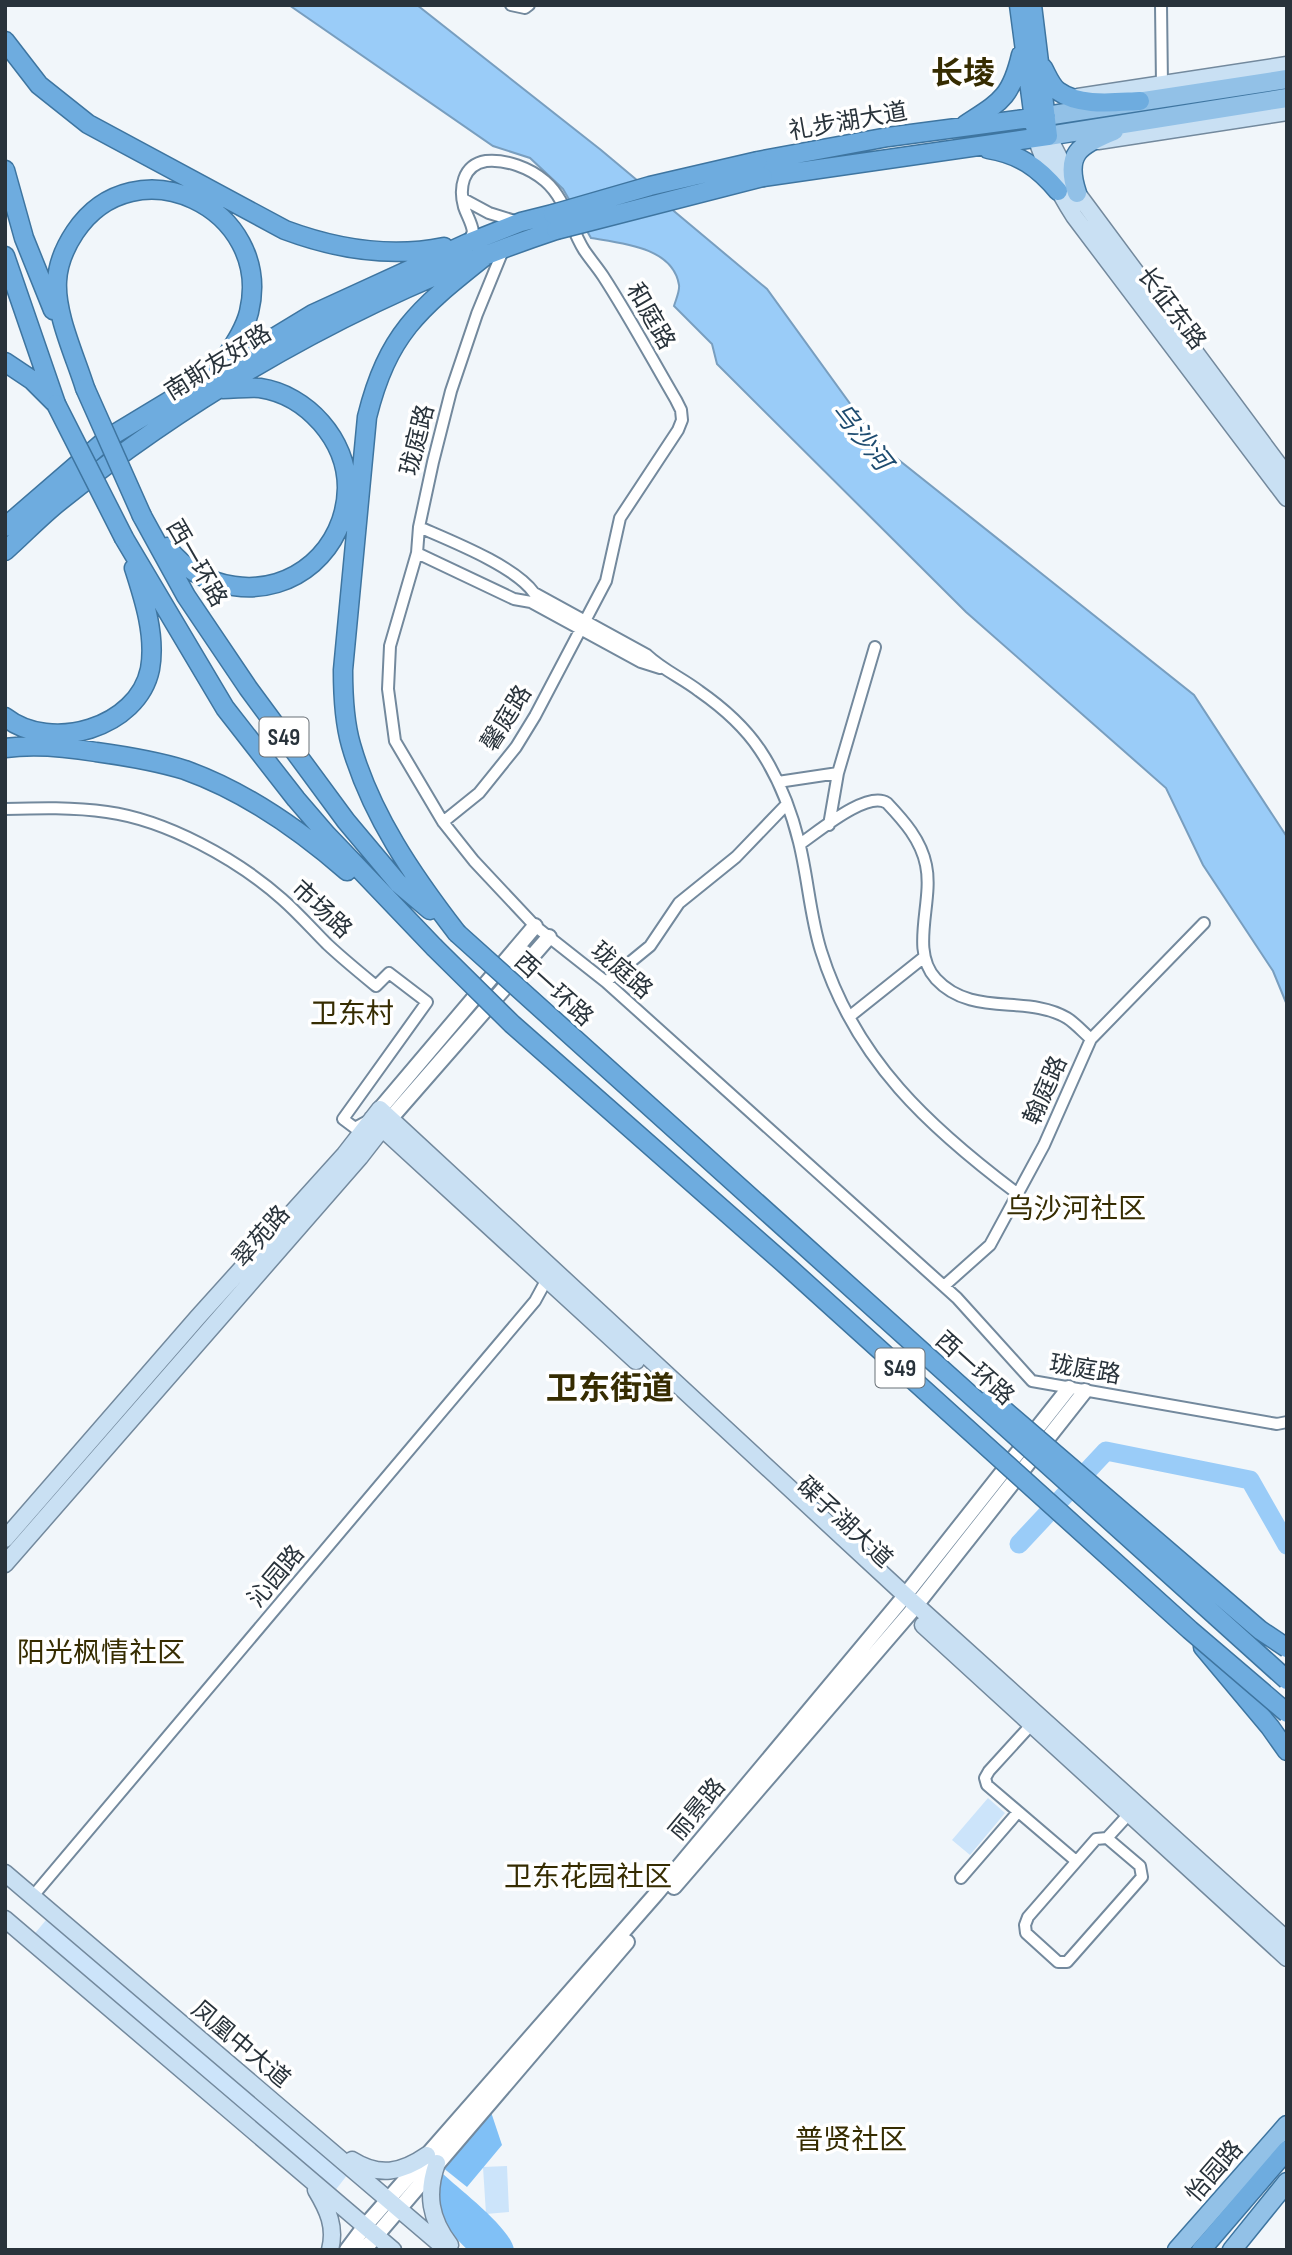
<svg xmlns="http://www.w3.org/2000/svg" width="1292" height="2255" viewBox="0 0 1292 2255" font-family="'Sofia Sans Condensed','Noto Sans SC',sans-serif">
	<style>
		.green { fill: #cce4fa }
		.forest { fill: #80c0f6 }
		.water { fill: #9accf8; stroke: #789ebf; stroke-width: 2 }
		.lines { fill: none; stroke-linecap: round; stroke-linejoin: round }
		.river { stroke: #9accf8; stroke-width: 19 }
		.minor-casing { stroke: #73899d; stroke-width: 14 }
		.tertiary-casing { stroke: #73899d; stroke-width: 18 }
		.secondary-casing { stroke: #73899d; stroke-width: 19 }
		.primary-casing { stroke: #3e75a0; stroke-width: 21 }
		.trunk-casing { stroke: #3e75a0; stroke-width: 21 }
		.minor { stroke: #fff; stroke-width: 10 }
		.tertiary { stroke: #fff; stroke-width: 14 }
		.secondary { stroke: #c9e0f3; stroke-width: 16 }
		.primary { stroke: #92c1e7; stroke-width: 18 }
		.trunk { stroke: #6eacdf; stroke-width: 18 }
		.trunk-bridge-casing { stroke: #3e75a0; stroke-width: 21; stroke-linecap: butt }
		.trunk-bridge { stroke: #6eacdf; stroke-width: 18 }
		.labels { text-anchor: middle; stroke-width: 7; stroke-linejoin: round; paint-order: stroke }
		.shield { fill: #fff; stroke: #697076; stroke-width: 2 }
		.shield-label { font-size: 23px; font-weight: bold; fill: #29333b }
		.street-label { font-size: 24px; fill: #29333b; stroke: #fff }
		.water-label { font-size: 26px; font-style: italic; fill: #1e4c70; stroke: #fff }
		.quarter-label { font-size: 28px; fill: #362c01; stroke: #fff }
		.district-label { font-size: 32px; font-weight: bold; fill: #362c01; stroke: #fff }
	</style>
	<rect width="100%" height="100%" fill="#f1f6fa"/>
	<path class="green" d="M988 1798 1005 1813 970 1855 952 1840Z
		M46 1920 348 2174 334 2192 31 1938Z
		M507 2166 509 2212 486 2214 483 2167Z"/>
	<path class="forest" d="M490 2109 502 2145 467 2187 442 2167Z
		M443 2174C459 2189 512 2229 514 2250H468C455 2238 435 2216 436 2196 436 2190 441 2181 443 2174Z"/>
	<path class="water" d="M289 5H417L601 150 767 289 880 445 1194 695 1287 837V1005L1273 971 1203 865 1166 788 966 612 717 364 712 344 674 306C676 299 680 291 679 285 673 247 621 243 591 238L563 189 530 158 493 146Z"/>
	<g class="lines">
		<path class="river" d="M1019 1544 1106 1451 1250 1480 1287 1545"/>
		<g class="minor-casing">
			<path id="minor" d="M511 5 525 8 529 5
				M1161 5 1162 85
				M463 199 489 213 518 222
				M504 248 477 314 451 391 433 462 419 527 417 553 390 646 388 689 395 741 443 822 474 861 535 926 606 982 957 1298 1032 1381 1277 1424 1287 1422
				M419 527C451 541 515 566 534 593L647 655C663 670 682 678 699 691 722 707 744 726 760 750 778 777 791 810 799 842 808 878 810 916 821 951 855 1060 930 1128 1018 1194
				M417 553 514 599 531 602 641 662 660 668
				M778 782 838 773
				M5 809C39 808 73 807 107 812 166 820 237 859 282 899 298 913 312 929 327 944 343 959 359 972 376 986L389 973 427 1002 343 1119 355 1128 366 1122
				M443 822 479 793 516 747 535 716 606 581 620 518 678 430 682 420 681 410 676 400C652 359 629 316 603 276 597 267 590 259 584 250 570 228 566 199 545 181 530 168 506 159 486 161 462 165 459 189 464 207 467 216 472 223 473 232L468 243
				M829 825 838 773 875 647
				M800 844C818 832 867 790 887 803 904 821 921 840 926 865 934 902 909 950 936 979 972 1018 1027 994 1067 1018 1075 1023 1083 1032 1091 1039
				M606 982 650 946 679 903 736 857 786 805
				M849 1017 923 958
				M944 1286 990 1245 1044 1145 1091 1039 1204 923
				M1031 1725 989 1771 985 1778 987 1785 1076 1861
				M1107 1838 1096 1839 1028 1917 1025 1925 1026 1933 1058 1962H1067L1142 1877 1140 1866 1107 1838 1129 1814
				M961 1878 1018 1812
				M33 1896 535 1301 547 1279"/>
		</g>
		<g class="tertiary-casing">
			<path id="tertiary" d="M380 1109 535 926
				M390 1119 549 937
				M674 1887 910 1613 1085 1391
				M347 2250 365 2226 656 1894 899 1603 1069 1388
				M364 2250 627 1942"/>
		</g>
		<g class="secondary-casing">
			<path id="secondary" d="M1078 97 1287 65
				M1048 136 1077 193 1287 476
				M1036 137C1045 166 1058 191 1074 216L1287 498
				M1098 141 1287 112
				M372 1119 636 1361
				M5 1539 198 1317 345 1154 380 1109 905 1595 1287 1940
				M5 1564 360 1157 388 1121
				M923 1625 1287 1958
				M5 1873 447 2250
				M5 1919 393 2250
				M352 2160C379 2177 401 2173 427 2155
				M437 2163C426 2194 430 2219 450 2245
				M316 2190C328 2210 336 2227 330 2250"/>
		</g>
		<g class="primary-casing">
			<path id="primary" d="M1046 116 1287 79
				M1048 136 1287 98
				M1077 193C1064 154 1079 145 1114 131
				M1177 2250 1287 2125
				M1232 2250 1287 2182"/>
		</g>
		<g class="trunk-casing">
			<path id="trunk" d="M1019 5 1035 127
				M5 41 39 85 88 124 285 230C336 249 390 258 444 247
				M1043 68C1047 75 1051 86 1058 91 1080 107 1115 102 1140 101
				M965 125C1000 102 1011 98 1021 55
				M988 149C1019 154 1038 167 1058 191
				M758 161 888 137 1046 116
				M5 170 24 238 53 310
				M763 177 1048 136 1032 5
				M5 256 56 404
				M5 362 32 380 54 402
				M85 388C75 356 55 314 57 281 58 262 65 247 75 232 135 142 274 208 249 312 244 332 230 350 219 368
				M142 516 186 596 248 688 346 821 398 883 430 910
				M5 527 108 438 313 314 468 243 521 222 553 214
				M124 538 225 708 296 799 327 835 434 947
				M167 547C184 569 206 582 234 586 294 595 346 549 347 488 347 440 307 395 260 388 248 387 235 389 223 389
				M5 551C23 535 41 516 60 501 208 383 376 290 556 230
				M5 717C51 753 138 728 150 669 156 636 144 599 134 568
				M5 748C35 744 66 747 96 752 125 756 156 761 185 770 244 791 300 830 347 871
				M457 933C413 876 371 815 351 745 344 721 343 695 343 670L367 417C388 333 419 309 484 257
				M1203 1647 1270 1727 1287 1751
				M1201 2250 1287 2150"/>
		</g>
		<use href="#minor" class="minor"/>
		<use href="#tertiary" class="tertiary"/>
		<use href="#secondary" class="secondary"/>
		<use href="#primary" class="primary"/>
		<use href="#trunk" class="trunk"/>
		<g class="trunk-bridge-casing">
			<path id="trunk-bridge" d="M553 214 650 186 758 161
				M556 230 763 177
				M85 388 142 516
				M56 404 124 538
				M457 933 1287 1680
				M434 947 512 1024 787 1266 1190 1630 1287 1713
				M990 1398 1260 1630 1287 1648"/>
		</g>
		<use href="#trunk-bridge" class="trunk-bridge"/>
	</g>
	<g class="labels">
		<g class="shield">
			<rect x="259.5" y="717.5" width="49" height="39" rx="5"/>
			<rect x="875.5" y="1348.5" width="49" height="39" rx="5"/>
		</g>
		<g class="shield-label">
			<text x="284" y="745">S49</text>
			<text x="900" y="1376">S49</text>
		</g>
		<g class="street-label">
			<text transform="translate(848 121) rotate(-10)" y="8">礼步湖大道</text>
			<text transform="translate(1172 308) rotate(53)" y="8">长征东路</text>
			<text transform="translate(651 316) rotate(60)" y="8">和庭路</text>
			<text transform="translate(218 362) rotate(-32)" y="8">南斯友好路</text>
			<text transform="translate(417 440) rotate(-76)" y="8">珑庭路</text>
			<text transform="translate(197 563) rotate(60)" y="8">西一环路</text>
			<text transform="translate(506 718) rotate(-58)" y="8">馨庭路</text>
			<text transform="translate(322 909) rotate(43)" y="8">市场路</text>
			<text transform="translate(622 970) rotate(41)" y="8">珑庭路</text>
			<text transform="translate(554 989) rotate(42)" y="8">西一环路</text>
			<text transform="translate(1045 1090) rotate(-66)" y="8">翰庭路</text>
			<text transform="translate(261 1236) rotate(-49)" y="8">翠苑路</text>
			<text transform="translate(975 1368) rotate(42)" y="8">西一环路</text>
			<text transform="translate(1085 1369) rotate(10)" y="8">珑庭路</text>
			<text transform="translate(845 1522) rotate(43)" y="8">碟子湖大道</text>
			<text transform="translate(276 1576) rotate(-50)" y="8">沁园路</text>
			<text transform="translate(697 1809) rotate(-50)" y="8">丽景路</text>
			<text transform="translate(241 2044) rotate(40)" y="8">凤凰中大道</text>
			<text transform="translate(1214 2171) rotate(-49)" y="8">怡园路</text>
		</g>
		<g class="water-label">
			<text transform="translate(862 436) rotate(52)" y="9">乌沙河</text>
		</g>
		<g class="quarter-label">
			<text x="352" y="1023">卫东村</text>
			<text x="1076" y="1218">乌沙河社区</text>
			<text x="101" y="1662">阳光枫情社区</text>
			<text x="588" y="1886">卫东花园社区</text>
			<text x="851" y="2149">普贤社区</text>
		</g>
		<g class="district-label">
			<text x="963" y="84">长堎</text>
			<text x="610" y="1399">卫东街道</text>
		</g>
	</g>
	<rect width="1292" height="2255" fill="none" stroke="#29333b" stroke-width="14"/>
</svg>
